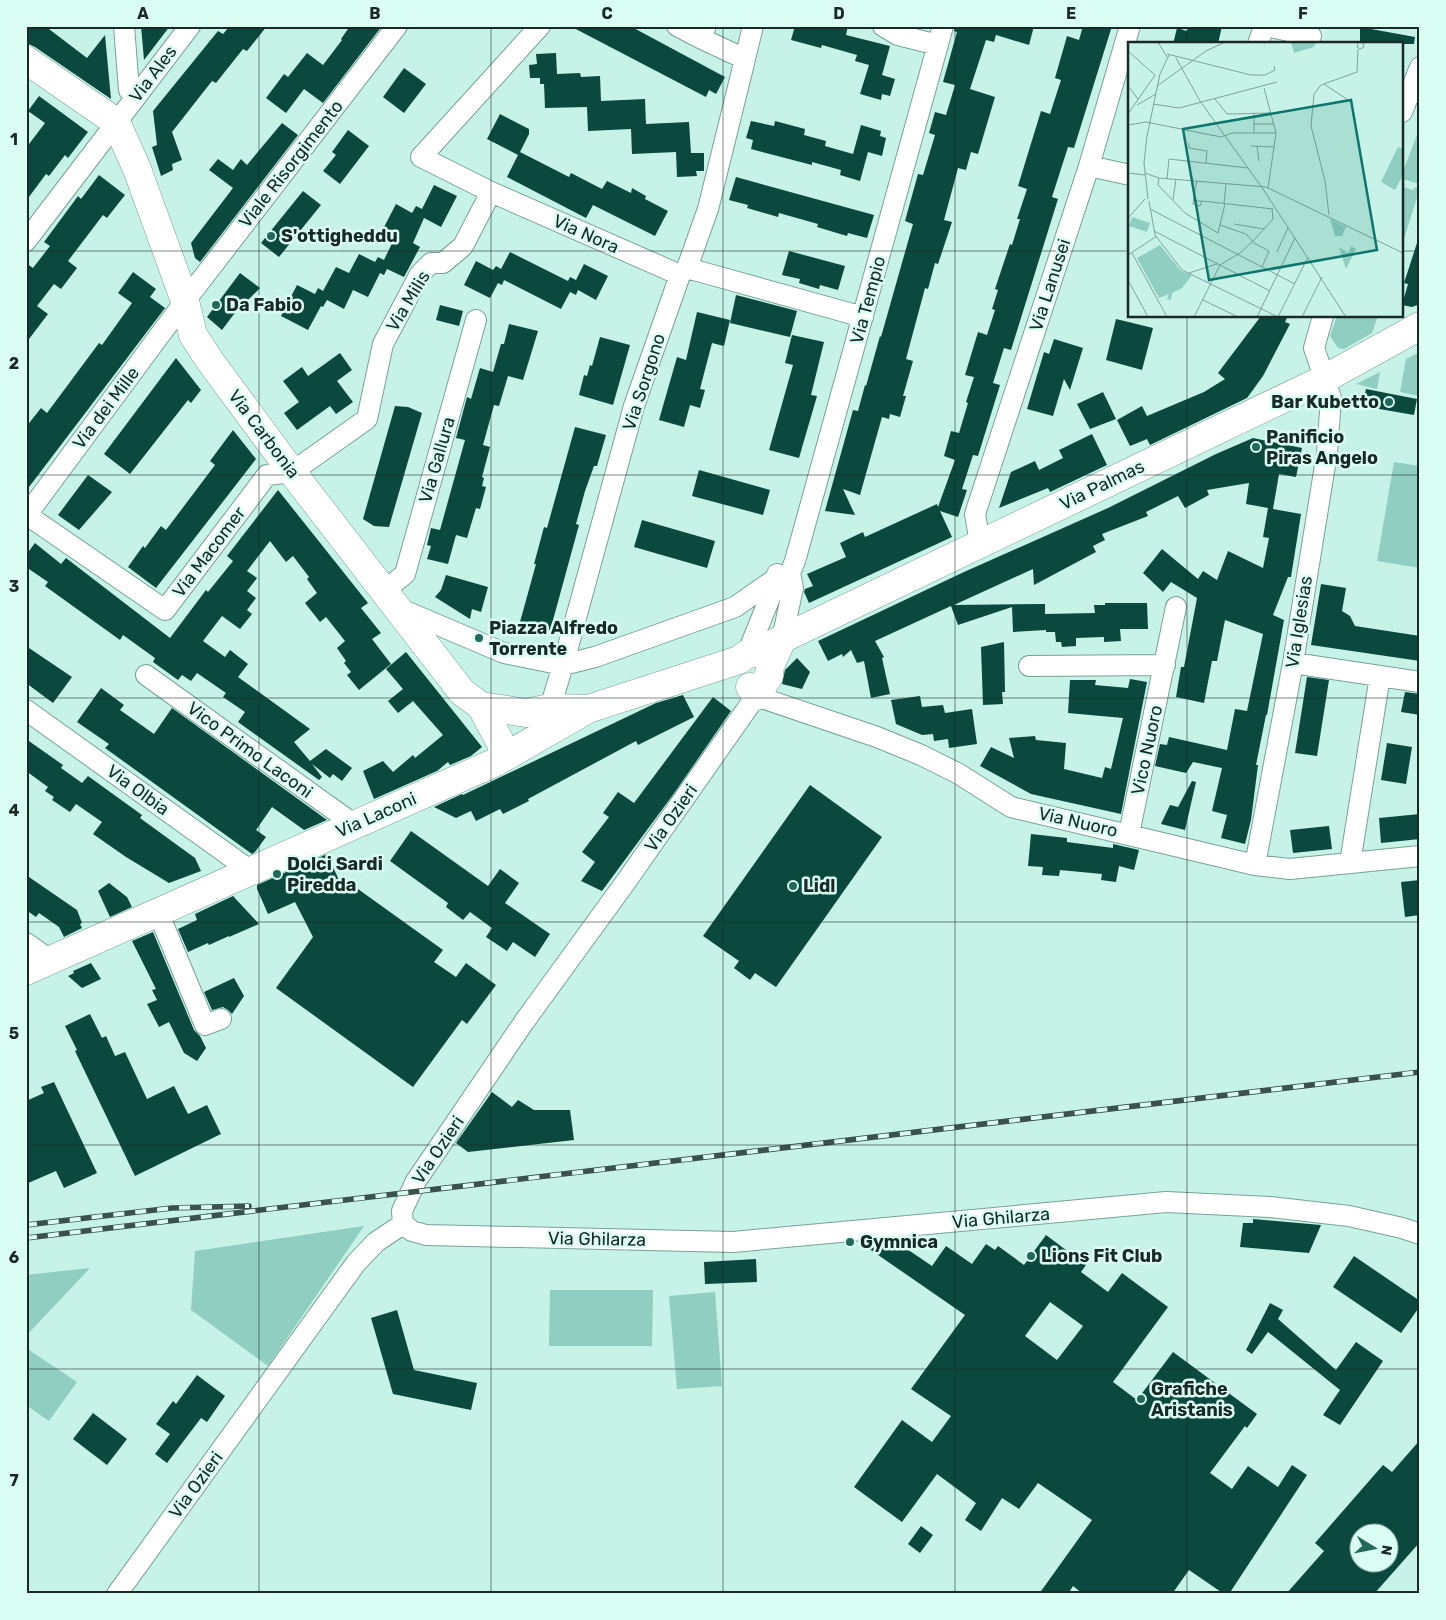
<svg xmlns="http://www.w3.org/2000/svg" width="1446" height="1620" viewBox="0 0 1446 1620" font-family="Rubik,sans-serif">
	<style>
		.green { fill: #8fcec0 }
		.building { fill: #0b493f; fill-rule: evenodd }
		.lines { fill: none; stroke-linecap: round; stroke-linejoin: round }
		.street-casing { stroke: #78a298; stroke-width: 22 }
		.secondary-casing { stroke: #78a298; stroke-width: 29 }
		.street { stroke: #fff; stroke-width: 20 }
		.secondary { stroke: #fff; stroke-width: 28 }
		.rail-casing { stroke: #3b514b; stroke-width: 5.5 }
		.rail { stroke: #dafdf4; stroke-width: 4; stroke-dasharray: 11; stroke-linecap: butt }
		.grid { fill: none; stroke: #192a26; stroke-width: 1; stroke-opacity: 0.55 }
		.poi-dot { fill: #22685b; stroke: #dafdf4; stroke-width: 2 }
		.labels { text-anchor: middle; stroke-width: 5; stroke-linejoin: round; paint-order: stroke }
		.street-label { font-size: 18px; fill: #192a26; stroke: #dafdf4 }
		.poi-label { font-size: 18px; font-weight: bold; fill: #192a26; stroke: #dafdf4; text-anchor: start }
		.inset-road { fill: none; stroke: #81a29a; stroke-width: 1 }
		.view { fill: #0f766e; fill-opacity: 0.15; stroke: #0f766e; stroke-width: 2.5 }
		.inset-edge { fill: none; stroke: #192a26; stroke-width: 2.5 }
		.neatline { fill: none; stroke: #192a26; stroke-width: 2 }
		.grid-label { font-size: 16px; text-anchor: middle; font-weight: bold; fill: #192a26 }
	</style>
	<rect width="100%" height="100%" fill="#c6f2e7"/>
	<path class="green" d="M1420 127V184L1402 179V174Z
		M1402 183 1405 184 1404 187 1413 190 1415 187 1420 188 1404 239 1402 238Z
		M1337 316H1378L1372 333 1344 349 1338 348 1330 336Z
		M1420 352V396L1400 392 1406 359Z
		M1380 372 1377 389 1356 384Z
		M1394 462 1420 466V568L1377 561Z
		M364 1226 268 1366 191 1310 195 1251Z
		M90 1268 26 1336V1275Z
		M550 1290H653L652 1346H549Z
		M715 1292 722 1386 677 1389 669 1296Z
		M26 1348 77 1382 49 1421 26 1405Z"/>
	<path class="building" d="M26 26H45L87 58 105 35 111 99 35 47 26 43Z
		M141 26H170L144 60Z
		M230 26H267L247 51 243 49 216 83 212 81 172 132 182 160 172 164 173 170 161 176 152 147 157 145 153 111 218 31 223 34Z
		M350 26H382L323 103 304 89 286 113 266 98 284 74 288 77 307 53 323 65 342 40 341 39Z
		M570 26H630L725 77 716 94 709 90 706 97Z
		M795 26H848L846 35 890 46 882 75 895 79 890 96 882 94 881 100 860 94 869 65 855 61 857 55 822 45 821 48 791 40Z
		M955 26H1034L1029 45 996 35 994 42 986 40 970 89 995 97 978 154 971 152 966 170 958 168 944 220 952 222 938 264 935 263 928 289 925 288 906 359 913 361 903 396H906L900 417 890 414 889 419 882 417 860 495 843 489 855 515 825 511 853 410 858 411 865 385 866 386 880 336 881 337 913 224 905 221 918 174 923 175 935 135 929 133 935 112 946 115 955 85 943 82 957 32 954 31Z
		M1083 26H1112L1074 148 1068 147 1052 197 1058 199 1011 350 1004 348 993 383 1000 385 978 456 973 455 962 489 967 490 958 517 940 511 952 537 809 603 804 592 805 589 813 586 807 574 846 557 840 543 863 532 865 537 937 504 938 507 955 460 944 456 951 431 959 433 968 403 966 402 974 377 965 375 978 332 987 335 995 310 992 309 998 290 995 289 1010 244 1012 245 1020 219H1017L1027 189 1018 186 1041 111 1050 114 1061 80 1055 78 1067 36 1079 40Z
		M1189 26H1222L1218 44H1173L1177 28 1187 31Z
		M1360 27 1415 37 1414 44H1360Z
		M556 53 557 74 580 73 581 77 600 76 601 101 645 99 646 124 689 122 691 153H704V171H696L697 176 677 177 676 152 632 154 631 129 588 131 587 107 545 108 544 84H540V78H530L529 65 537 64 536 54Z
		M404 68 426 84 404 113 383 97Z
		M39 96 88 132 68 158 65 155 49 176 46 174 26 201V148L45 123 28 111Z
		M500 114 529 129V134L520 152 569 177 571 173 602 189 607 181 631 193 632 188 646 196 645 199 668 211 655 236 593 205 586 218 507 177 518 155 487 139Z
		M751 121 774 126 775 121 805 129 804 135 826 141 825 146 853 154 861 125 881 131 880 136 886 138 882 156 868 152 860 181 840 175 841 170 812 162V165L751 149 753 140 746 138Z
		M282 123 298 135 200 262 195 258 191 243 233 188 209 170 218 159 233 170 241 159 247 165Z
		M348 130 369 146 340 184 323 171 336 155 332 152Z
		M99 175 125 195 107 218 103 215 68 261 77 268 61 289 54 284 37 306 48 314 26 343V263L33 268 50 246 44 242 78 196 81 199Z
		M736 177 874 215 867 238 848 233 847 236 817 227 818 224 779 213 778 217 747 208 748 205 729 200Z
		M434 185 457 196 441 227 424 218 413 243 420 247 404 277 387 269 384 275 380 273 368 297 353 290 344 309 327 300 323 307 321 306 308 330 281 316 297 285 315 294 318 288 323 291 336 267 349 273 359 254 375 262 378 257 384 260 396 235 383 229 396 204 412 213 416 206 422 209Z
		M303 191 321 205 279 257 261 243Z
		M1417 243H1420V304L1412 307 1402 305 1408 284 1404 283Z
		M789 251 845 266 838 290 820 285 819 289 799 283 800 279 782 275Z
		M510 252 568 281 570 277 576 280 584 264 608 276 596 300 578 290 576 295 570 292 561 309 504 280 502 285 498 283 490 298 464 285 476 261 493 270 496 266 501 269Z
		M133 272 156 289 150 297 165 308 26 491V427L41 408 47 413 99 343 102 345 132 303 118 293Z
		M240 273 260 288 234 314 222 330 207 317Z
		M736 295 797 311 790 337 730 323Z
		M440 305 463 311 459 326 436 320Z
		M697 312 730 320 724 346 712 343 700 389 705 390 700 408 690 405 684 427 659 420 677 357 686 360Z
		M1261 316H1288L1285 322 1290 324 1263 376 1247 398 1150 445 1147 439 1130 446 1117 420 1142 406 1147 416 1204 392 1225 379 1218 373Z
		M1116 319 1153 328 1142 370 1106 360Z
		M509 324 538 331 523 380 508 376 499 406 494 405 483 445 490 447 482 477 484 478 482 486 486 487 480 509 476 508 467 538 456 535 448 564 427 559 431 546 427 545 431 528 440 530 465 440 456 438 467 397 471 399 480 368 493 372 501 344H504Z
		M792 335 824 342 811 395 817 396 799 458 769 450 793 365 785 363Z
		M600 337 630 345 613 405 579 395 584 375 587 376 590 365 592 366Z
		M1054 339 1083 348 1070 390 1064 379 1053 416 1027 409 1044 352 1049 354Z
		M340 353 352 370 337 381 353 402 336 414 330 406 297 430 284 413 299 402 283 381 302 367 308 376Z
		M176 358 201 390 191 403 188 400 130 474 104 454Z
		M1366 389 1417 399 1414 415 1362 406Z
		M1103 392 1116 419 1090 429 1077 404Z
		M395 406 408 407 422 413 389 527 374 526 363 519Z
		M575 427 606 435 597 466H594L585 491 576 524 579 525 550 631 520 622 536 564H534L544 527 547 528Z
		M233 430 256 459 156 588 128 567 143 546 145 548 161 526 166 530 215 465 210 461Z
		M1092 434 1107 465 1050 492 1048 488 999 508 1011 472 1035 461 1039 470 1063 458 1059 450Z
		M1253 438 1302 448 1296 477 1279 474 1273 509 1301 514 1291 577H1288L1273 615 1284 620 1267 715H1266L1256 765H1258L1251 820 1245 844 1221 838 1227 815 1212 811 1222 768 1193 762 1186 773 1155 766 1160 744 1167 745 1169 737 1227 750 1235 709 1247 711 1263 634 1225 620 1217 661H1212L1204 703 1176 697 1181 667H1184L1197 598 1171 582 1163 592 1143 573 1162 549 1198 579 1203 571 1217 580 1228 551 1263 568 1269 538 1263 537 1268 508 1246 504 1249 483 1207 490 1209 495 1185 508 1178 496 1146 512 1148 516 1102 534 1105 540 1093 546 1096 552 1034 585 1033 569 954 605 1045 604V614L1095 613 1094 605H1105V603H1147L1148 629H1120L1121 641 1104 642V637L1076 638V646L1062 647 1061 642H1056L1055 632H1046V630L1013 632 1012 607 958 625 951 606 875 641 884 657 882 658 890 694 871 698 864 661 857 663 851 650 843 657 842 654 828 661 818 641 964 572 1108 508 1216 454Z
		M699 470 770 490 763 515 692 496Z
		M88 475 112 492 79 530 58 515Z
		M278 490 368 603 361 608 381 633 372 639 391 664 359 690 347 675 351 672 344 663 346 661 337 648 345 641 326 617 320 622 305 603 317 593 307 579 309 577 293 556 286 562 270 541 247 571 257 578 247 591 256 598 247 610 252 614 240 629 222 616 203 641 225 657 230 650 248 664 238 677 310 729 294 742 310 761 326 749 352 768 342 781 333 774 330 778 312 764 322 777 319 780 238 722 245 712 223 697 226 693 197 673 191 681 182 675 178 680 153 662 155 658 123 635 120 640 45 586 48 582 26 567V555L35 543 61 564 66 558 170 638 206 590 208 592 233 561 227 556Z
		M642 520 715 541 707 568 634 547Z
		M446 575 488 587 481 612 472 609 470 619 435 597 441 590Z
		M1321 584 1346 588 1342 611 1350 616 1355 626 1420 636V661L1311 645Z
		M1004 642 1005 692H1002L1003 704 983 705 981 647Z
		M26 646 72 677 53 703 26 683Z
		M406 652 482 747 471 756 450 765 448 762 437 771 374 799 363 771 383 761 393 772 413 755 415 758 443 735 413 701 398 713 388 701 403 689 386 669Z
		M797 658 810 672 802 689 782 684 785 670Z
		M1307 677 1329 680 1317 756 1295 753Z
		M1130 679 1147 682 1121 814 1031 794 980 766 991 747 1014 758 1009 738 1035 736 1036 740 1066 743 1064 769 1102 778 1105 767 1111 769 1123 718 1068 713 1070 680H1096L1095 685 1128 688Z
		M101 688 124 705 120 710 154 734 172 708 327 820 304 830 272 807 256 830 266 837 255 852 252 854 105 748 109 744 77 722Z
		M1405 692 1420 694V715L1401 712Z
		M683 695 694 717 638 745 636 741 528 799 529 801 503 814 500 809 476 821 471 811 456 818 434 807 462 794 463 795 656 703Z
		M920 696 922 707 943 705 945 713 972 709 977 744 949 748 948 739 934 741 933 734 922 735 896 724 891 700Z
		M713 697 731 711 675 792 602 891 581 881 595 862 582 852 609 817 603 813 618 792 634 803Z
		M26 739 63 765 61 768 82 783 88 776 142 815 140 818 195 858 201 871 169 883 126 857 93 834 102 822 76 804 70 812 52 800 54 797 45 791 48 787 26 771Z
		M1387 743 1412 747 1406 784 1381 780Z
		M1192 781 1196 782 1185 830 1161 824 1170 805 1178 807Z
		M810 785 882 837 776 987 755 973 750 980 734 968 739 961 703 936Z
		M1420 814V839L1381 843 1379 818Z
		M1329 826 1332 849 1293 853 1290 830Z
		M411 831 488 886 500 869 519 883 505 903 550 934 535 957 513 942 507 951 486 937 492 928 470 912 463 920 446 907 448 903 390 861Z
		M1031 834 1067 838V842L1113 848V844L1139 850 1134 870 1119 866 1116 882 1101 880 1102 874 1060 870 1059 876 1042 875 1043 867 1028 866Z
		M327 854 345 893 351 884 443 950 434 962 456 977 466 963 496 985 467 1024 462 1020 413 1087 276 988 313 937 295 902 268 914 257 889V885Z
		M26 875 77 910 82 923 80 924 82 928 64 937 59 927 39 913 36 917 26 910Z
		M1420 880V915L1405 917 1401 882Z
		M109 883 127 897 132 907 110 917 98 891Z
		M233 896 259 924 229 937V936L209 945 208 943 188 952 178 929 197 920 195 914Z
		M153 932 194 1030 200 1036 206 1048 197 1061 184 1053 169 1022 159 1027 147 1004 157 1000 152 990 156 989 132 941Z
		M91 963 101 979 82 988 68 976 74 973 73 971Z
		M234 978 244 996 232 1014 228 1010 223 1007 212 1010 204 992Z
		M90 1014 102 1038 106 1036 115 1056 125 1052 147 1099 174 1086 188 1114 207 1105 221 1134 135 1176 75 1051 77 1050 65 1026Z
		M54 1082 97 1173 64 1188 56 1171 26 1184V1101L44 1093 41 1087Z
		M492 1092 512 1107 518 1100 534 1110H570L574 1140 468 1152 456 1143Z
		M1253 1219 1321 1225 1309 1253 1240 1247 1243 1223H1253Z
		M1046 1235 1086 1265 1081 1272 1108 1292 1122 1273 1168 1307 1113 1382 1137 1400 1173 1352 1257 1414 1247 1428 1245 1426 1210 1473 1232 1489 1248 1466 1278 1487 1292 1465 1307 1475 1229 1594H1224L1189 1570 1172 1594H1083L1073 1586 1068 1594H1039L1092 1520 1038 1483 1019 1509 1002 1498 981 1531 965 1520 976 1503 937 1474 902 1522 854 1487 902 1420 932 1442 951 1416 911 1389 965 1315 868 1248 901 1245 932 1266 946 1246 972 1264 986 1244 995 1250 998 1246 1024 1265ZM1050 1302 1083 1326 1057 1360 1025 1336Z
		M1354 1256 1420 1301V1306L1401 1333 1333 1287Z
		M756 1259 757 1282 705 1284 704 1262Z
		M1270 1303 1283 1310 1278 1319 1336 1370 1356 1342 1383 1361 1340 1425 1323 1415 1340 1390 1268 1332 1252 1354 1246 1350Z
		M397 1310 414 1370 477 1383 471 1410 393 1394 371 1318Z
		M197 1375 225 1396 207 1422 201 1418 167 1463 155 1454 170 1434 156 1424 173 1401 176 1404Z
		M93 1413 127 1439 107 1465 73 1439Z
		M1420 1440V1542L1374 1594H1286L1324 1551 1315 1543 1383 1465 1392 1472ZM1358 1532H1388V1562H1358Z
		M921 1526 933 1535 920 1553 908 1544Z"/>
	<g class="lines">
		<g class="street-casing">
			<path id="street" d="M124 26 129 90 136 96
				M540 26 421 157 491 192 680 275
				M677 26 700 38
				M706 26 700 38 745 59 753 26
				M883 26 898 35 938 45
				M1267 26 1311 36
				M1258 44 1264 26
				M1402 112 1420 67
				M1089 166 1130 175
				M26 241 190 26
				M687 268 863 317
				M27 515 165 610 267 475 292 472 367 419 383 344 420 274 431 263H443L463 246 491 192
				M26 516 185 301 397 26
				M980 544 975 514 1089 166 1130 26
				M384 591 405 574 476 320
				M396 607 504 653 563 665 595 657 735 607 775 579 777 574
				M782 639 793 588 790 573
				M747 654 771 595 790 573 795 561 943 26
				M1293 663 1420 682
				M1029 666 1165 665
				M146 675 355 825
				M550 708 563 665 634 406 680 275 687 268 708 209 745 59
				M26 710 251 871
				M1129 834 1176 607
				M1350 863 1380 676
				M1255 865 1293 663 1327 453 1331 398 1314 348 1323 316
				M158 912 205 1025 221 1019
				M26 943 50 960
				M403 1224 402 1211 416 1181 524 1022 625 883 756 696 877 737 921 755 959 774 1011 807 1255 865 1290 869 1420 856
				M403 1224 412 1231 426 1235 733 1242 1166 1202 1270 1207 1349 1216 1402 1228 1420 1234
				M117 1594 356 1263 376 1242 403 1224"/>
		</g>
		<g class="secondary-casing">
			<path id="secondary" d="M26 60 116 122 137 169 185 301 193 335 210 361 292 472 462 692 481 706 526 713 550 708 588 709
				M750 687 756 696 769 676 770 666 782 639
				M481 706 507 755
				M26 971 496 762 588 709 739 660 747 654 756 653 782 639 1324 379 1420 326"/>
		</g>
		<use href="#street" class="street"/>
		<use href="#secondary" class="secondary"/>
		<g class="rail-casing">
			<path id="rail" d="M26 1225 172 1208 249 1206
				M26 1238 1420 1072"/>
		</g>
		<use href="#rail" class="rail"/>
	</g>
	<path class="grid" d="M259 26V1594M491 26V1594M723 26V1594M955 26V1594M1187 26V44M26 251H1130M1402 251H1420M1187 316V1594M26 475H1420M26 698H1420M26 922H1420M26 1145H1420M26 1369H1420"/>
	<g class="poi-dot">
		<circle cx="271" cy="236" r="5"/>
		<circle cx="216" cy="305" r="5"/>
		<circle cx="1389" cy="402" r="5"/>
		<circle cx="1256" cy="447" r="5"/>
		<circle cx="479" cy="638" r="5"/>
		<circle cx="277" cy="874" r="5"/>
		<circle cx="793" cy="886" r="5"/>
		<circle cx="850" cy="1242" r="5"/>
		<circle cx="1031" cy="1256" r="5"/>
		<circle cx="1141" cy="1399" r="5"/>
	</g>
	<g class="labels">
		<g class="street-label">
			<text transform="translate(153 74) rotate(-53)" y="6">Via Ales</text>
			<text transform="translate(291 164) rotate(-52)" y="6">Viale Risorgimento</text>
			<text transform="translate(586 234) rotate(24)" y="6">Via Nora</text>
			<text transform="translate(1050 285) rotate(-72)" y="6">Via Lanusei</text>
			<text transform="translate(868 300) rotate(-75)" y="6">Via Tempio</text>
			<text transform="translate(408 301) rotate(-59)" y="6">Via Milis</text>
			<text transform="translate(644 382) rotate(-72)" y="6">Via Sorgono</text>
			<text transform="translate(106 408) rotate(-53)" y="6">Via dei Mille</text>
			<text transform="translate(264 434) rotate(53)" y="6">Via Carbonia</text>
			<text transform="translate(437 460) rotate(-74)" y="6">Via Gallura</text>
			<text transform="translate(1102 485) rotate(-26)" y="6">Via Palmas</text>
			<text transform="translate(209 552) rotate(-53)" y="6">Via Macomer</text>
			<text transform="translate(1299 622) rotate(-81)" y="6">Via Iglesias</text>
			<text transform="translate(250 750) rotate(36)" y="6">Vico Primo Laconi</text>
			<text transform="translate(1147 750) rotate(-78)" y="6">Vico Nuoro</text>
			<text transform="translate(138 790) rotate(36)" y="6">Via Olbia</text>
			<text transform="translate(376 815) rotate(-24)" y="6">Via Laconi</text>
			<text transform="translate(671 818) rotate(-55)" y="6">Via Ozieri</text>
			<text transform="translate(1078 822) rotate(13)" y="6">Via Nuoro</text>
			<text transform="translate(438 1150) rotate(-56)" y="6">Via Ozieri</text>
			<text transform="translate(1001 1218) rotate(-5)" y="6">Via Ghilarza</text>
			<text transform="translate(597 1239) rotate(1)" y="6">Via Ghilarza</text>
			<text transform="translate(196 1485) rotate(-54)" y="6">Via Ozieri</text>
		</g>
		<g class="poi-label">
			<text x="281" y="242">S'ottigheddu</text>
			<text x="226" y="311">Da Fabio</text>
			<text x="1379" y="408" text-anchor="end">Bar Kubetto</text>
			<text x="1266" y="443">Panificio<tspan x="1266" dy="21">Piras Angelo</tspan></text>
			<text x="489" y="634">Piazza Alfredo<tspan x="489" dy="21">Torrente</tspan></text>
			<text x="287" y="870">Dolci Sardi<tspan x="287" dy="21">Piredda</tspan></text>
			<text x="803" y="892">Lidl</text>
			<text x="860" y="1248">Gymnica</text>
			<text x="1041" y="1262">Lions Fit Club</text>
			<text x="1151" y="1395">Grafiche<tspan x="1151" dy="21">Aristanis</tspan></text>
		</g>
	</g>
	<g transform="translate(1128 42)">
		<rect width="275" height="275" fill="#c6f2e7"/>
		<path d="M163 0H188L186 5 166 11ZM270 105 275 107V133L267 148 253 140ZM4 175 22 181 19 190 1 184ZM202 177 218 185 214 194H207ZM32 203 53 229 64 233 54 246 44 251 43 258 39 257 41 252 31 256 9 216ZM223 204 228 207 218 227 211 205 220 211Z" fill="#8fcec0"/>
		<path class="inset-road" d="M30 0 39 15M230 0 229 5 232 7 236 5 235 0M0 9 27 33M39 12 123 33H137L147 28 146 24M48 16 72 59 135 147 218 275M196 42 223 60M0 44 10 57M29 44 78 9 97 0M136 46 148 91 140 146M87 57 99 72 143 71M25 62 51 66 149 40M9 63 28 52M0 72 27 33M126 72V91M126 82H146M0 83 18 80 93 95 104 91H148M61 101V106L79 109 78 121M123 104 147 105M129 104 131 119M0 131 17 133M17 131 31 136 138 145 275 211M31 136 30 143 57 171 90 191 97 162M39 137 41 117 120 126M20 157 16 121 19 94 32 32 41 13M45 158 48 137M21 159 27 193 54 228 150 275M66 159H74L72 164 65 162 67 148 69 139M74 159 145 167M96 161 98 142M22 167 167 242M201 173 197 139 183 84 186 52 193 43 229 30 230 7M0 176 17 157M106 182 136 187M92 183 118 192 126 201 141 209 134 225M26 189 142 249M149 210 160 186M4 211 39 275M0 213 29 194M92 223 112 211 125 199 145 177 144 166M61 231 89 222M0 238 20 275M75 258 110 275M66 275 92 223M129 275 167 196M150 275 180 215M174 275 194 235"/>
		<path class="view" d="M223 58 249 208 81 238 55 87Z"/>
		<rect width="275" height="275" class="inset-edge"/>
	</g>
	<rect width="1446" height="1620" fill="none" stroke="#dafdf4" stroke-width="55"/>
	<g transform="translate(1374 1548) rotate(100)"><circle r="24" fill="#dafdf4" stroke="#8da9a2"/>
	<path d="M0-4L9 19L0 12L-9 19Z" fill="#22685b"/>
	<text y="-8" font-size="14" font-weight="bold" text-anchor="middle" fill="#192a26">N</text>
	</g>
	<rect x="28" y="28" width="1390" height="1564" class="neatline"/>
	<g class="grid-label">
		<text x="143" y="19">A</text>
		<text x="375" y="19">B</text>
		<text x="607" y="19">C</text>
		<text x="839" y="19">D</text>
		<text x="1071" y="19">E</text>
		<text x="1303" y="19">F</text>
		<text x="14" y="145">1</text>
		<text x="14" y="369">2</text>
		<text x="14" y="592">3</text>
		<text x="14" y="816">4</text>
		<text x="14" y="1039">5</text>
		<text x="14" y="1263">6</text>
		<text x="14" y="1486">7</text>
	</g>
</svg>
